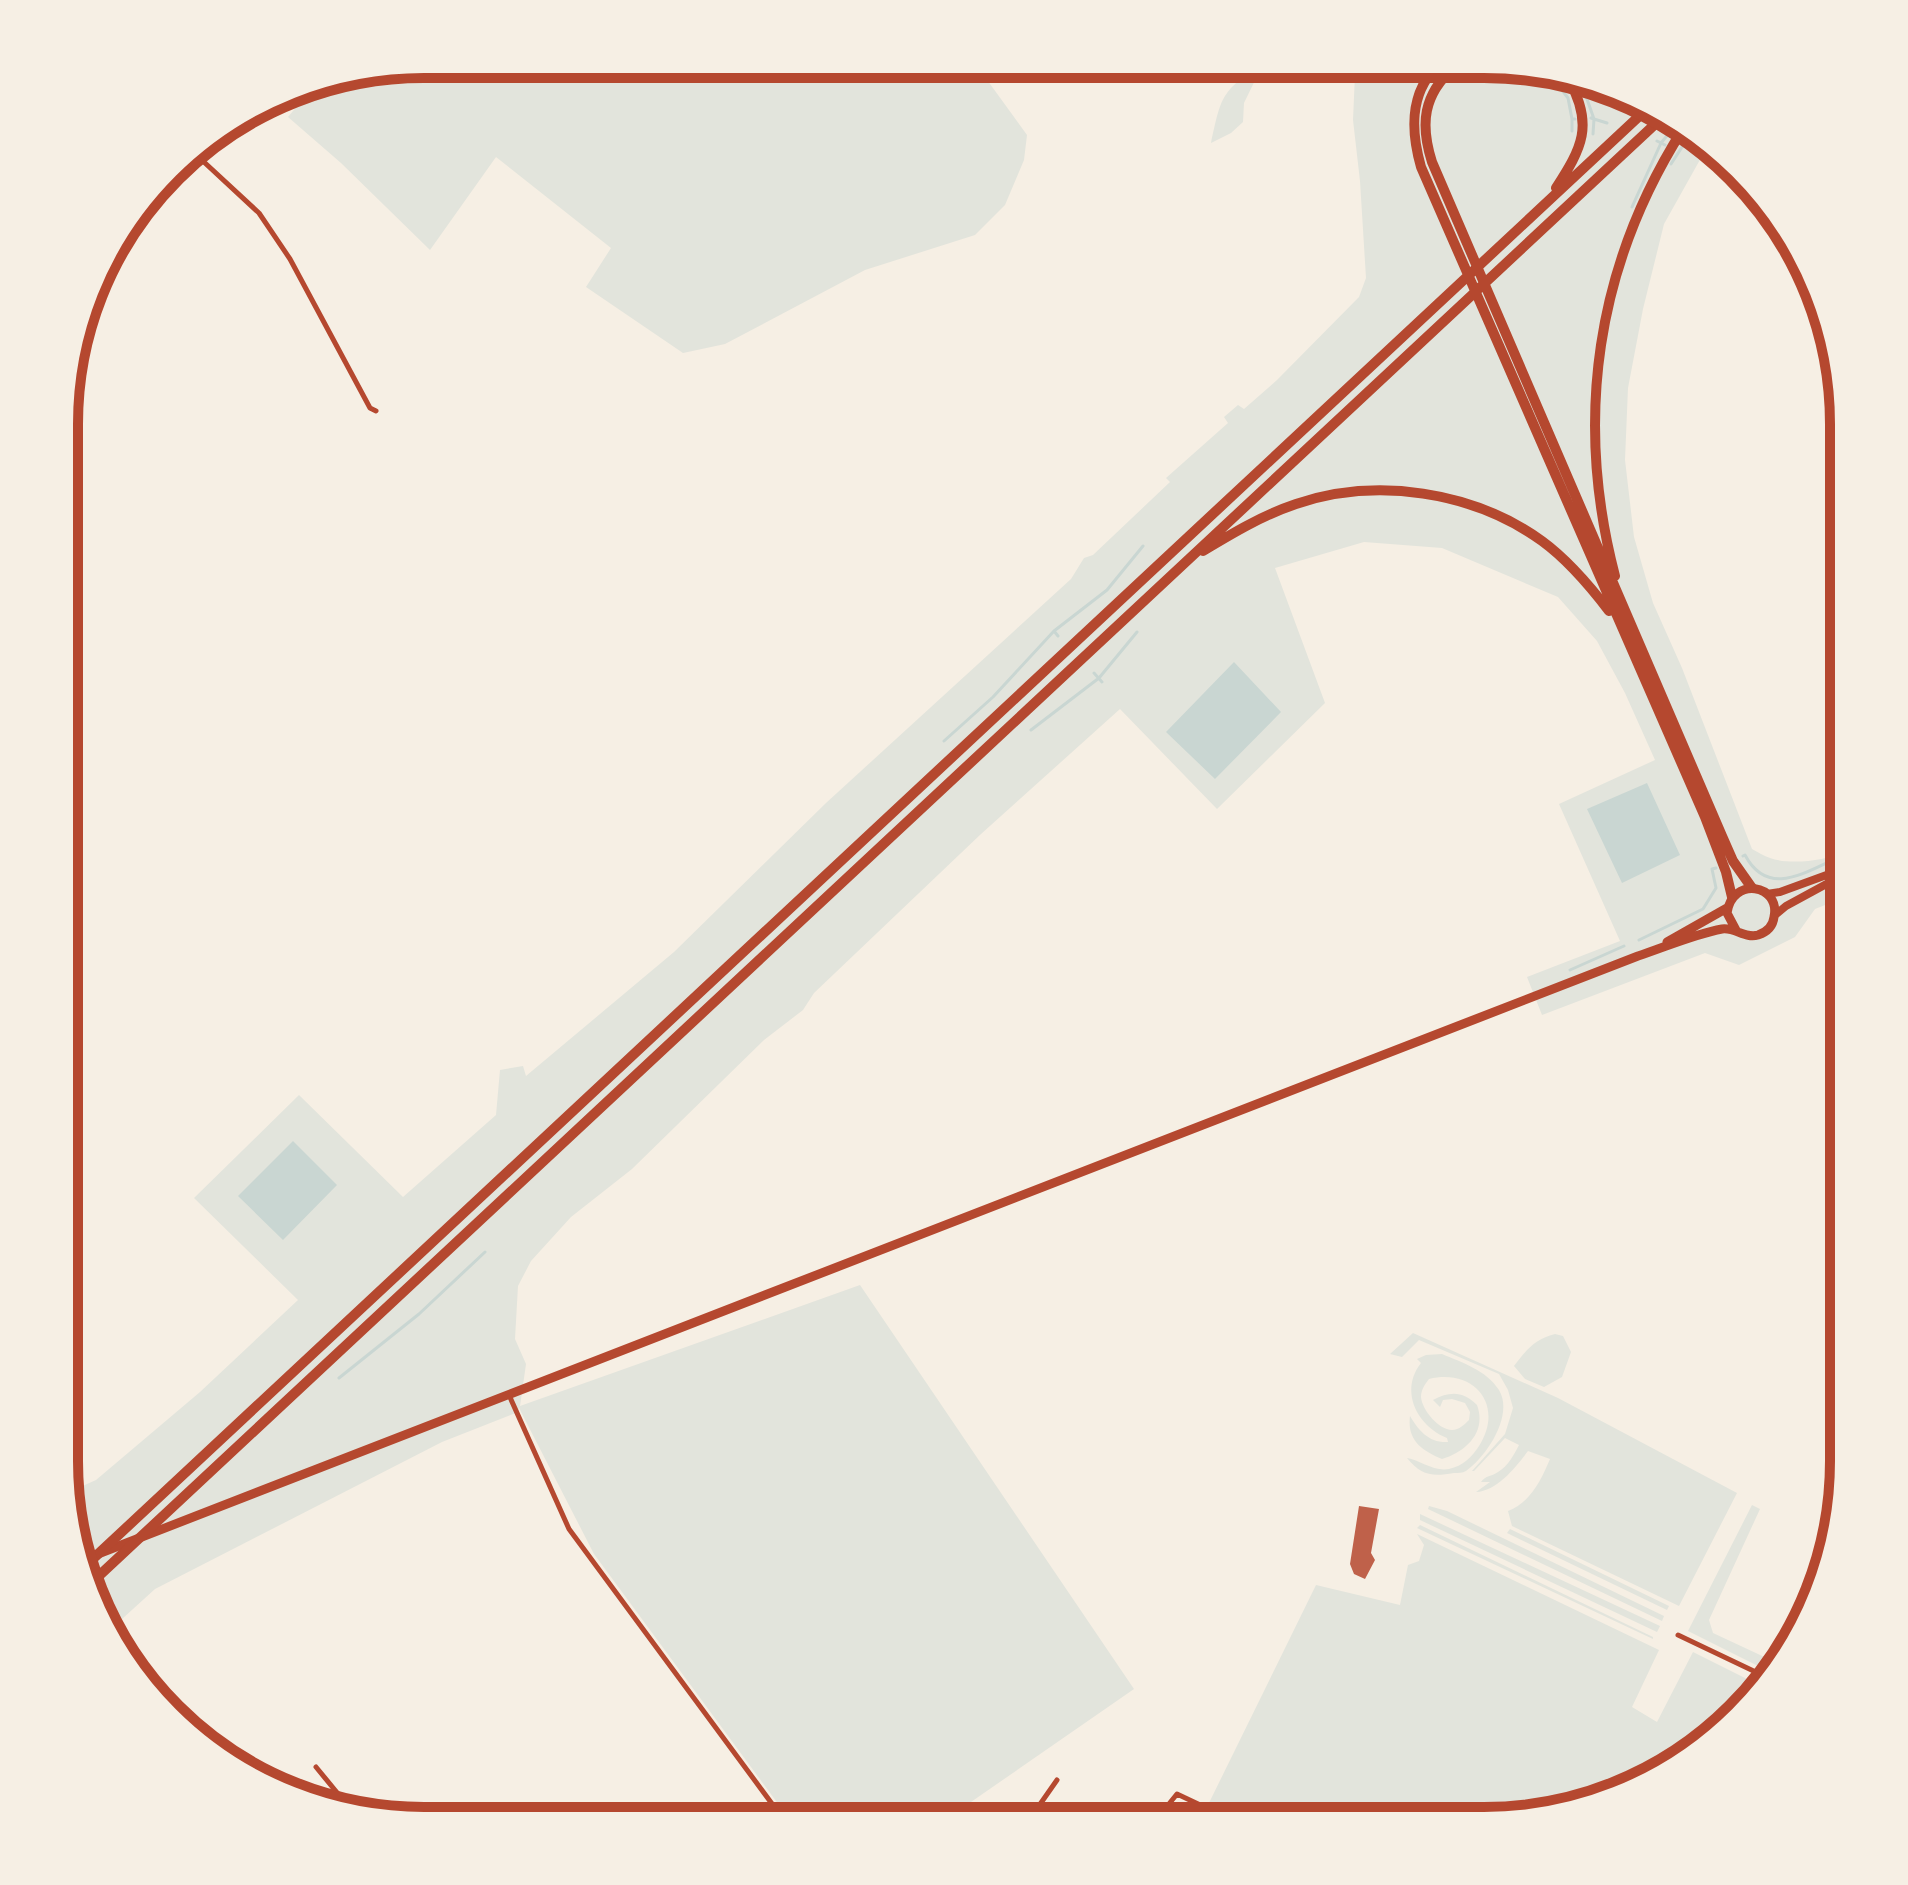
<svg xmlns="http://www.w3.org/2000/svg" width="1908" height="1885" viewBox="0 0 1908 1885" font-family="Roboto,sans-serif">
	<style>
		.green { fill: #e2e4dc }
		.water { fill: #c9d6d2 }
		.lines { fill: none; stroke-linecap: round; stroke-linejoin: round }
		.stream { stroke: #c9d6d2; stroke-width: 3 }
		.building { fill: #bf614a }
		.minor { stroke: #b5482f; stroke-width: 5 }
		.secondary { stroke: #b5482f; stroke-width: 8 }
		.primary { stroke: #b5482f; stroke-width: 9 }
		.motorway { stroke: #b5482f; stroke-width: 10 }
		.rim { fill: none; stroke: #b5482f; stroke-width: 10 }
	</style>
	<rect width="100%" height="100%" fill="#f6efe4"/>
	<path class="green" d="M433 64 977 66 1027 135 1024 160 1005 205 975 235 865 270 725 344 683 353 586 287 611 248 496 157 430 250 341 163 288 117 317 82 420 65 429 71Z
		M1259 66H1262L1244 103 1243 122 1231 133 1211 143C1221 99 1220 92 1259 66Z
		M1358 67H1531L1664 112 1706 149 1664 224 1643 309 1628 388 1625 460 1634 537 1653 603 1682 668 1752 849C1758 852 1764 856 1770 858 1789 865 1826 861 1843 852V898L1815 909 1795 937 1739 965 1705 953 1542 1015 1527 977 1620 941 1559 804 1655 760 1625 693 1597 641 1558 597 1442 548 1364 542 1275 568 1325 703 1217 809 1120 709 981 834 814 993 803 1010 764 1040 632 1169 571 1217 531 1261 518 1286 515 1339 526 1364 520 1406 860 1285 1134 1689 945 1820H790L594 1554 519 1408 518 1412 442 1442 155 1589 111 1629 83 1577 67 1493 96 1480 200 1392 298 1300 194 1198 299 1095 403 1197 496 1115 500 1070 523 1066 526 1076 674 952 826 803 1071 579 1084 558 1093 555 1170 482 1166 478 1228 423 1224 417 1238 405 1244 409 1277 380 1359 297 1366 278 1360 181 1353 120 1355 74Z
		M1413 1333 1558 1398 1737 1493 1679 1606 1512 1526 1508 1511C1531 1502 1541 1480 1550 1459L1528 1451C1516 1467 1497 1491 1476 1492L1490 1482H1481C1486 1475 1491 1477 1498 1472 1508 1466 1514 1455 1519 1445L1505 1438 1474 1471H1472L1505 1434 1513 1408 1508 1390 1499 1374 1419 1340 1402 1357 1390 1354Z
		M1555 1334 1563 1336 1571 1352 1562 1377 1544 1387 1525 1379 1514 1366C1526 1350 1535 1339 1555 1334Z
		M1442 1354C1463 1363 1486 1370 1499 1390 1514 1415 1487 1456 1466 1471 1462 1473 1459 1473 1454 1473 1431 1477 1421 1475 1407 1458 1420 1460 1434 1472 1449 1469 1463 1466 1472 1457 1479 1446 1505 1405 1474 1368 1429 1379 1425 1384 1421 1390 1421 1397 1422 1410 1439 1430 1452 1430 1459 1430 1465 1424 1469 1420L1470 1412 1465 1403 1452 1399 1443 1400 1440 1407 1433 1400C1450 1391 1463 1391 1477 1405 1487 1432 1466 1452 1442 1459 1421 1450 1407 1440 1410 1416 1419 1431 1429 1443 1448 1442L1447 1438C1417 1426 1399 1391 1421 1363L1417 1359 1426 1355Z
		M1752 1505 1760 1509 1709 1620 1713 1633 1773 1661 1766 1670 1688 1631Z
		M1429 1506 1447 1511 1664 1616 1662 1621 1428 1509Z
		M1420 1514 1660 1626 1657 1632 1420 1520Z
		M1420 1525 1653 1637V1639L1417 1528Z
		M1510 1529 1669 1606 1667 1610 1507 1533Z
		M1417 1534 1659 1650 1632 1707 1657 1722 1693 1652 1745 1678 1749 1681 1744 1692 1732 1701 1720 1726 1703 1747 1600 1802 1507 1820H1245L1208 1805 1316 1585 1400 1605 1408 1565 1419 1561 1424 1545Z"/>
	<path class="water" d="M1234 662 1281 712 1215 779 1166 732Z
		M1647 783 1680 855 1622 883 1587 809Z
		M293 1141 337 1185 283 1240 238 1196Z"/>
	<g class="lines">
		<path class="stream" d="M1549 73 1568 98 1572 119
			M1582 85 1594 119 1607 123
			M1591 118 1594 119 1593 134
			M1572 131V119H1575
			M1657 141 1665 145
			M1671 164 1686 141
			M1632 207 1661 143 1670 132
			M1058 636 1054 631 1107 590 1143 546
			M1094 673 1102 682
			M1031 730 1099 678 1137 632
			M944 741 993 697 1054 631
			M1743 856 1745 855C1769 900 1808 870 1842 856
			M1639 940 1703 909 1716 888 1712 869 1716 868
			M1570 970 1624 946
			M339 1378 419 1314 485 1252"/>
	</g>
	<path class="building" d="M1359 1506 1379 1509 1371 1553 1375 1560 1365 1579 1354 1574 1350 1564Z"/>
	<g class="lines">
		<path class="minor" d="M191 150 259 213 290 259 370 408 376 411
			M509 1395 569 1529 784 1820
			M1678 1635 1762 1675
			M316 1767 348 1806
			M1029 1820 1057 1780
			M1156 1820 1177 1794 1232 1820"/>
		<path class="secondary" d="M1767 894 1780 892 1843 869
			M1775 915 1786 906 1843 875"/>
		<path class="primary" d="M1667 942 1727 908
			M80 1561 1638 956C1665 947 1695 934 1722 929 1735 927 1745 939 1758 935 1767 932 1773 926 1774 917 1781 884 1732 876 1727 913L1736 930"/>
		<path class="motorway" d="M1436 67C1409 95 1411 132 1421 167L1705 817 1726 872 1732 897
			M1454 67C1423 95 1420 124 1432 162L1722 836 1733 861 1752 888
			M1556 188C1582 148 1594 125 1569 80
			M1203 551C1233 533 1263 515 1296 504 1376 477 1473 491 1542 541 1568 560 1590 586 1609 611
			M1615 576C1574 419 1596 266 1683 129
			M82 1569 1649 107
			M88 1586 1666 114"/>
	</g>
	<path d="M0 0H1908V1885H0ZM424 78H1484A346 346 0 0 1 1830 424V1461A346 346 0 0 1 1484 1807H424A346 346 0 0 1 78 1461V424A346 346 0 0 1 424 78Z" fill="#f6efe4" fill-rule="evenodd"/>
	<path class="rim" d="M424 78H1484A346 346 0 0 1 1830 424V1461A346 346 0 0 1 1484 1807H424A346 346 0 0 1 78 1461V424A346 346 0 0 1 424 78Z"/>
</svg>
